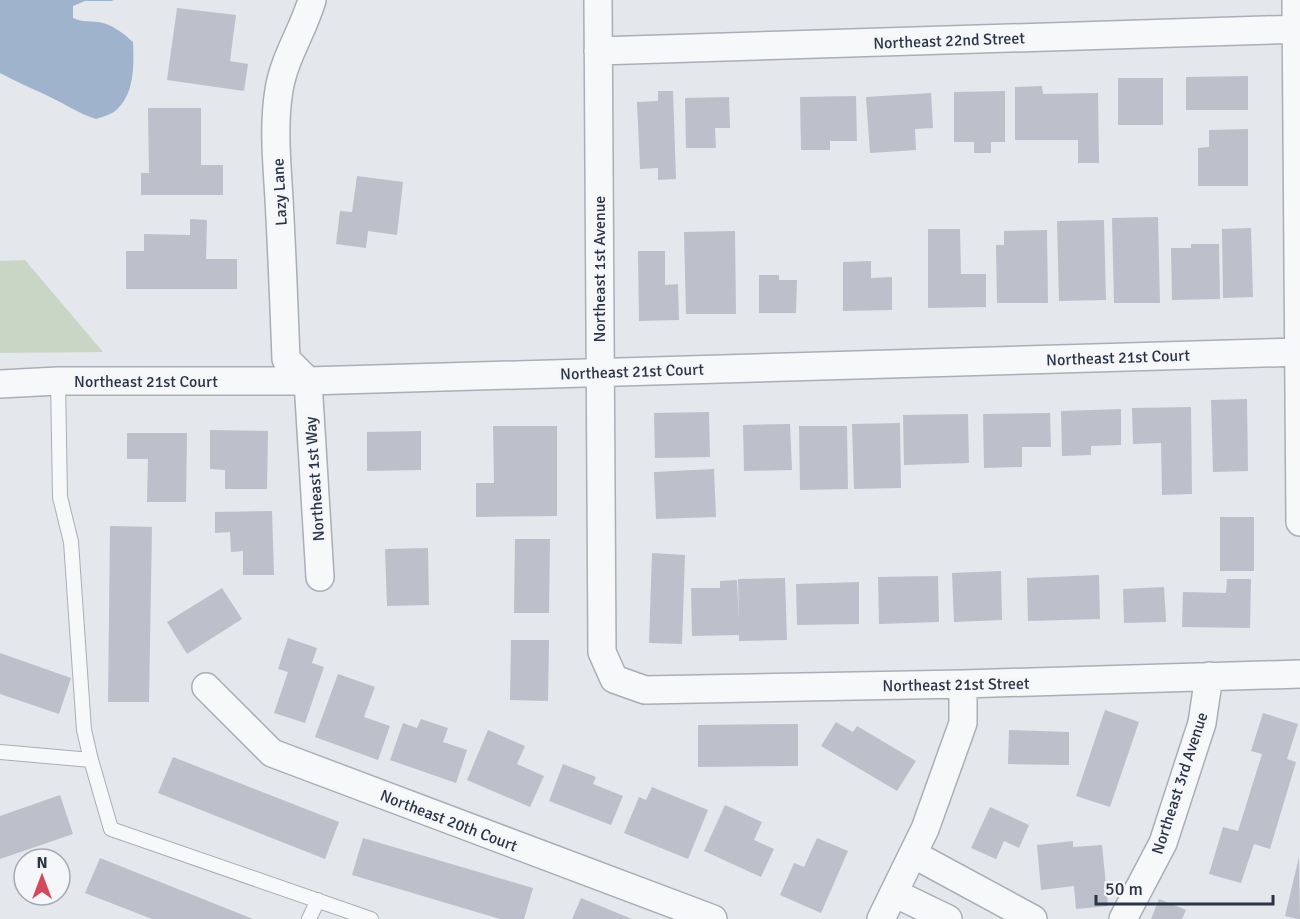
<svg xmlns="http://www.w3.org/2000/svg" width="1300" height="919" viewBox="0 0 1300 919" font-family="Signika,sans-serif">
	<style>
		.green { fill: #c9d6c5 }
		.water { fill: #9fb4cc }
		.building { fill: #bbc0ca }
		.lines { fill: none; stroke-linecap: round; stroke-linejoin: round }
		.service-casing { stroke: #a9aeb7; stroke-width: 16 }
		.minor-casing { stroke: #a9aeb7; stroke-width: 30 }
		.service { stroke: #f7f8fa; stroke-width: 14 }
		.minor { stroke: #f7f8fa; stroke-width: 27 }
		.labels { text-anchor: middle; stroke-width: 5; stroke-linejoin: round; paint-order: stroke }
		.street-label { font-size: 16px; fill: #2b3445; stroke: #f4f6f9 }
	</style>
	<rect width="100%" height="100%" fill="#e4e7ec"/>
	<path class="green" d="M25 260 103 352 0 353V261Z"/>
	<path class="water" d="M0 0H114L111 1H85L73 6V18C82 22 88 21 98 22 112 24 123 33 133 42 134 65 135 96 114 112 109 115 102 117 96 119 77 113 62 102 44 94 29 87 15 81 0 73Z"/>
	<path class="building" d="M177 8 236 15 230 61 248 64 244 91 167 80Z
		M1248 76V110H1186V77Z
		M1118 78H1163V125H1118Z
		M1042 86 1043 94 1098 93 1099 163H1078V140H1015V87Z
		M658 91H673L676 179 658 180V168L640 169 637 102 658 101Z
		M1005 91V142H991V153H974V142H954V92Z
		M931 93 933 128 915 129 916 150 870 153 866 97Z
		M856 96 857 141H830V150H801L800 97Z
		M729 97 730 128H715L716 148H686L685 98Z
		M148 108H201V165H223V195H141V173H149Z
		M1248 129V186H1198V148L1209 147V130Z
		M357 176 403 182 397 235 368 231 366 248 336 244 340 211 352 212Z
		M1158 217 1160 303H1114L1112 218Z
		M190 219 207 220 206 259H237V289H126V251H144V234L190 235Z
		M1104 220 1106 300 1059 301 1057 221Z
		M1251 228 1253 297 1223 298 1222 229Z
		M928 229H960L961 274H986V307L928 308Z
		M1047 230 1048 303H997L996 245H1004V231Z
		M735 231 736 314H686L684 232Z
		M1191 244H1219L1220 299 1172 300 1171 248H1191Z
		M638 251H665V285L678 284 679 320 639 321Z
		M871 261V278L892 277V310L843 311V262Z
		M759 275H779V280H797L796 313H759Z
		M1247 399 1248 471 1213 472 1211 400Z
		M1191 407 1192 494 1162 495 1161 443 1133 444 1132 408Z
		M1121 409V445L1091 446V455L1062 456 1061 411Z
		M709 412 710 457 655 458 654 413Z
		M1050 413 1051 447H1022V467L984 468 983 414Z
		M968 414 969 463 904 465 903 415Z
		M900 423 901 488 854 489 852 424Z
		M790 424 792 470 744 471 743 425Z
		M493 426H557V516L476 517V483H494Z
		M799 426H847L848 489 800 490Z
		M210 430 268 431 267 489H225V470L210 469Z
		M421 431V470L367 471V432Z
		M127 433H187L186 502H147L148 459H127Z
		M714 469 716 517 656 519 654 472Z
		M272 511 274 575H243V551L231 552 230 532 215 533V512Z
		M1220 517H1254V571H1220Z
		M110 526 152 527 149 702H108Z
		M515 539H550L549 613H514Z
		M428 548 429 605 387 606 385 549Z
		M652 553 685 555 682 644 649 643Z
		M1001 571 1002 620 954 622 952 573Z
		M1099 575 1100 619 1028 621 1027 578Z
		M938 576 939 622 879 624 878 577Z
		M785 578 787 640 739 641V635L692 636 691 588H720V581L737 580 739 622 738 579Z
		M1227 579H1251L1250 628 1182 627 1183 592 1226 593Z
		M859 582V624L797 625 796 584Z
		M1164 587 1166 622 1124 623 1123 589Z
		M222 588 242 619 187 654 167 622Z
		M288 638 317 648 312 663 324 667 305 723 274 713 288 672 278 669Z
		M511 640H549L548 701 510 700Z
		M0 653 71 678 59 714 0 694Z
		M338 674 375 687 364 717 390 726 378 760 315 737Z
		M1105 710 1139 722 1110 807 1076 796Z
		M1263 713 1298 724 1287 759 1296 762 1270 849 1254 844 1241 883 1209 874 1223 827 1238 831 1262 754 1251 751Z
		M421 719 448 728 443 742 467 750 456 783 390 760 403 723 417 728Z
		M836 722 853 732 857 726 916 761 897 791 821 746Z
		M798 724V766L698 767V725Z
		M488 730 525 746 517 764 544 776 530 807 467 780Z
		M1009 730 1069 732V765L1008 764Z
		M173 757 339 822 325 859 158 793Z
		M563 764 596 777 593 784 623 796 611 825 549 801Z
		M652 787 708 810 688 859 624 833 639 797 646 800Z
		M60 795 73 834 0 859V816Z
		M725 805 762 822 754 840 774 849 761 877 704 851Z
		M990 807 1029 825 1019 848 1004 841 996 859 971 848Z
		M363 838 533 888 524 919H500L352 875Z
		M817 838 848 851 821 913 780 895 794 863 804 867Z
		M1073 841V847L1102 845 1108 906 1076 909 1074 886 1041 890 1037 845Z
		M1299 857 1300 919H1298L1285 916Z
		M100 858 253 919H152L85 893Z
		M581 898 632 919H572Z
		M1159 899 1186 910 1182 919H1151Z"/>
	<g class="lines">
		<g class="service-casing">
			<path id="service" d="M58 381 60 497 71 542 84 730 91 760 111 829 371 919
				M0 752 91 760
				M309 919 318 900"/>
		</g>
		<g class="minor-casing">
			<path id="minor" d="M312 0C303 31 284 58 279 90 273 126 277 163 279 199 282 253 284 306 286 359L308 381 320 577
				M598 0 602 652 614 679 645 690 963 684 1300 674
				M1296 0 1300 522
				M598 51 1300 29
				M0 384 58 381H308L1300 352
				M206 687 272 753 713 919
				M913 854 1033 919
				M894 893 948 919
				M881 919 925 829 963 723V684
				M1123 919 1163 843 1202 723 1209 676"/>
		</g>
		<use href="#service" class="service"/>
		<use href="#minor" class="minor"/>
	</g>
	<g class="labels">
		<g class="street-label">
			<text transform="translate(949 40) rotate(-2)" y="6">Northeast 22nd Street</text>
			<text transform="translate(279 192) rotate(-93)" y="6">Lazy Lane</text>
			<text transform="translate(599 269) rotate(-90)" y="6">Northeast 1st Avenue</text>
			<text transform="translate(1118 357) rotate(-2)" y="6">Northeast 21st Court</text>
			<text transform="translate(632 371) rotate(-2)" y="6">Northeast 21st Court</text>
			<text x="146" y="387">Northeast 21st Court</text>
			<text transform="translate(314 479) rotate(-94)" y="6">Northeast 1st Way</text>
			<text transform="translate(956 684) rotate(-1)" y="6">Northeast 21st Street</text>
			<text transform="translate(1179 783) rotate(-72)" y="6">Northeast 3rd Avenue</text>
			<text transform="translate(449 820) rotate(21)" y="6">Northeast 20th Court</text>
		</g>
	</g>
	<g transform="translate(42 877)"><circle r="28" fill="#f4f6f9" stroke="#a4a8b1" stroke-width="1.5"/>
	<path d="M0-4.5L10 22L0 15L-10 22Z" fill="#d1495b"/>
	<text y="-9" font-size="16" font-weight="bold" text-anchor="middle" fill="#2b3445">N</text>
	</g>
	<path d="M1096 895v9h177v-9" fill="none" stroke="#2b3445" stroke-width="3"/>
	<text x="1105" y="895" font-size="18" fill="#2b3445" stroke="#f4f6f9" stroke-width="4.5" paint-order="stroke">50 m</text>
</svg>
